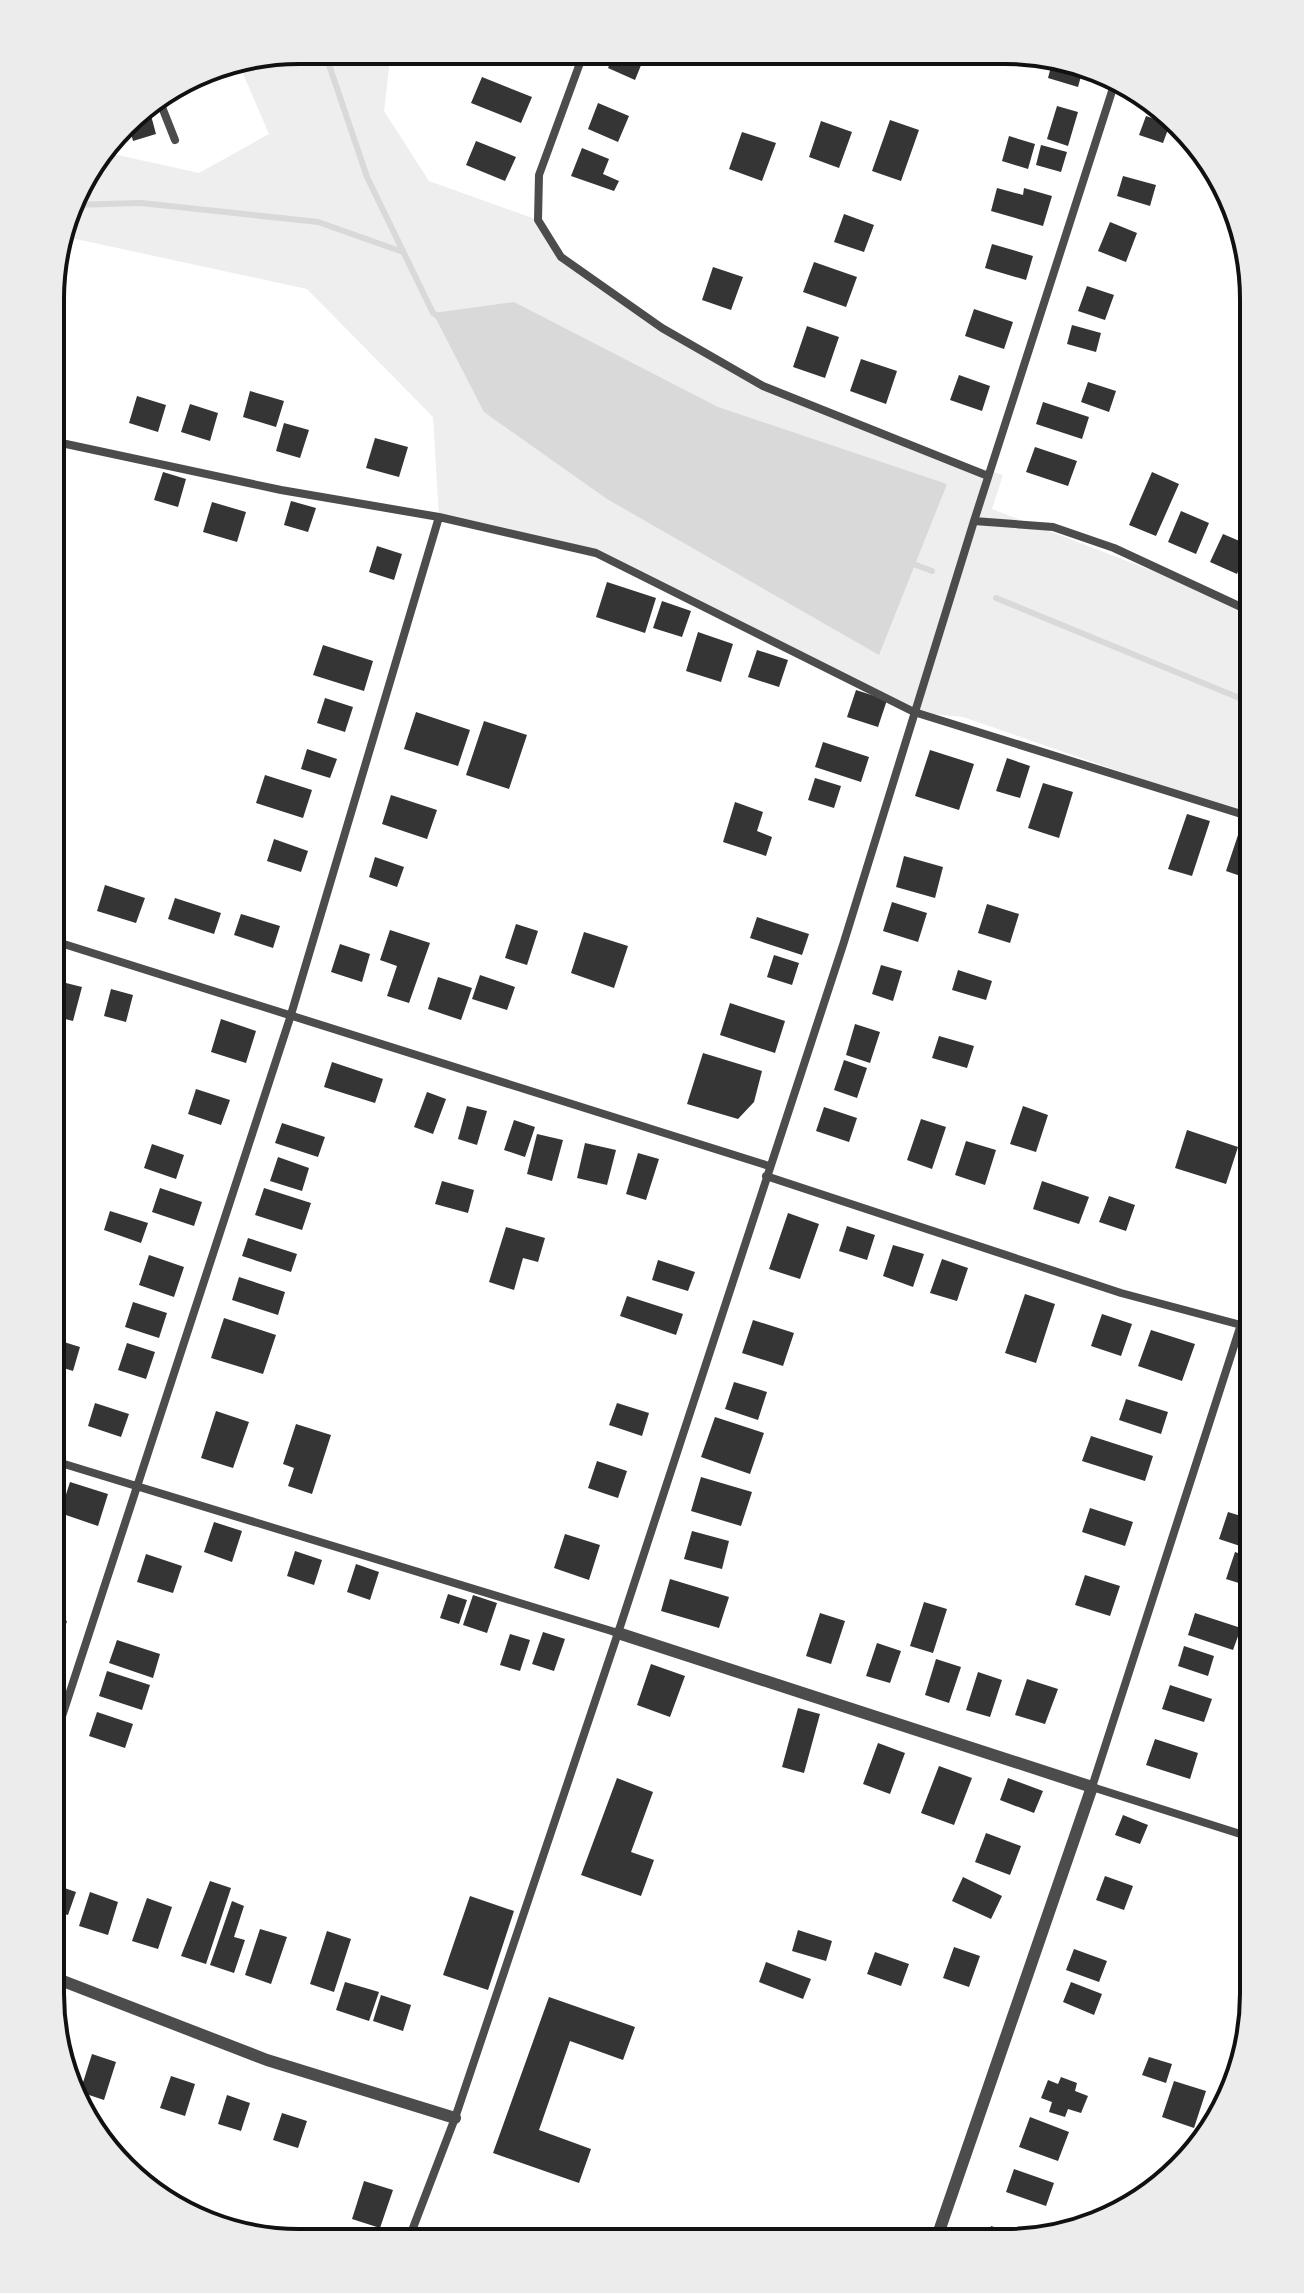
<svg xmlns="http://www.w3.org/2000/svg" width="1304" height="2293" viewBox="0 0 1304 2293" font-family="Manrope,sans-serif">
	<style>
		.green { fill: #eee }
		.water { fill: #d9d9d9 }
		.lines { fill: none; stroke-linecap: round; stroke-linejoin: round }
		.stream { stroke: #d9d9d9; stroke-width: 6 }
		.building { fill: #353535 }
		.minor { stroke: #4c4c4c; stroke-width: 8 }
		.tertiary { stroke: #4c4c4c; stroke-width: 12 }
		.rim { fill: none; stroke: #111; stroke-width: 4 }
	</style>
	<rect width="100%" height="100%" fill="#fff"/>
	<path class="green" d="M299 50 391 51 384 111 429 181 538 220 561 257 662 328 763 386 889 439 1003 475 992 509 1254 610V818L963 717 914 712 596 553 439 517 433 417 307 289 62 236 76 189 104 152 199 173 269 134 238 62Z"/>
	<path class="water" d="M514 302 718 407 947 484 879 655 607 499 484 412 433 313Z"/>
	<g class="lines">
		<path class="stream" d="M324 50 367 177 433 313 439 317
			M71 205 141 203 318 222 403 252
			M908 562 932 571
			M996 598 1254 704"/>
	</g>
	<path class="building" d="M615 52 646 53 635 80 608 68Z
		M1054 55 1083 69 1078 87 1048 78Z
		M482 77 532 97 521 123 471 103Z
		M598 103 629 116 618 142 588 129Z
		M1057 106 1078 112 1068 146 1047 139Z
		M149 108 156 134 133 141 128 121 134 112Z
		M1146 116 1170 124 1163 143 1139 135Z
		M890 120 919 130 901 181 872 171Z
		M821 121 852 132 839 168 809 157Z
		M742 132 776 143 762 181 729 169Z
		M1009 136 1035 144 1028 169 1002 161Z
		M476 141 516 157 505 181 466 165Z
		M1041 145 1067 152 1061 172 1036 165Z
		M582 148 609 159 603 174 619 181 614 191 571 176Z
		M1123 176 1156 185 1150 206 1117 196Z
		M997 188 1023 195 1024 188 1052 196 1043 226 991 211Z
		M844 214 874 225 864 252 834 242Z
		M1110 222 1137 233 1126 262 1098 251Z
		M992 244 1033 256 1026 280 985 268Z
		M814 262 857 277 846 307 803 292Z
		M713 267 743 277 731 310 702 300Z
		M1087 286 1114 295 1105 320 1078 311Z
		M974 309 1013 322 1004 349 965 336Z
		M1072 325 1101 333 1096 352 1067 344Z
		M807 326 839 337 825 378 793 367Z
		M861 359 897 371 886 404 850 391Z
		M52 364 63 368 53 401H52Z
		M959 375 990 386 982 411 950 400Z
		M1088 382 1116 391 1109 412 1081 402Z
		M250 391 284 401 276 427 243 417Z
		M137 396 166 405 158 432 129 423Z
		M1043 402 1089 417 1082 439 1036 424Z
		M190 404 218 413 210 441 181 432Z
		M284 423 309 430 300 458 276 451Z
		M375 438 408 447 399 477 366 468Z
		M1035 447 1077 461 1068 486 1026 472Z
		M163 472 186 479 178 507 154 500Z
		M1152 472 1179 484 1156 536 1129 525Z
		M291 501 316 508 308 532 284 525Z
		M212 502 246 512 237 542 203 532Z
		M1181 511 1209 523 1196 554 1168 542Z
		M1223 534 1249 545 1237 574 1210 562Z
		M377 546 402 554 394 580 369 572Z
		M607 582 656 598 645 633 596 617Z
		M662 601 691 611 682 637 653 628Z
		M698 632 733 644 721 682 686 671Z
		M323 645 373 661 364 691 313 675Z
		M757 650 788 660 779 687 748 677Z
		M856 690 887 700 878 727 847 717Z
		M325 698 353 707 345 732 317 723Z
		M416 712 470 730 458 766 404 749Z
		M484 721 527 735 509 789 466 775Z
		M823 742 869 757 861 782 815 767Z
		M307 749 337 759 330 778 301 769Z
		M930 750 974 764 959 810 915 796Z
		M1007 758 1030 766 1020 798 996 791Z
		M265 775 312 790 303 818 256 803Z
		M815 778 841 786 834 808 808 800Z
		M1043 783 1073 792 1059 838 1028 828Z
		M391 795 437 810 427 839 382 824Z
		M735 802 763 812 757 831 772 837 766 856 723 842Z
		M1187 814 1210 821 1192 876 1168 869Z
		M1239 832 1254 837 1252 880 1226 871Z
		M274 839 308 851 301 872 267 861Z
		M904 856 943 867 935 898 896 887Z
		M375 857 404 867 397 887 369 877Z
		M105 885 145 898 136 923 97 911Z
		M175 898 221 913 214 934 168 919Z
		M892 902 927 913 918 942 883 931Z
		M987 904 1019 914 1010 943 978 933Z
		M241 914 280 926 273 948 234 935Z
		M757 917 809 934 802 955 750 938Z
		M516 924 538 931 527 965 505 958Z
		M390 930 430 943 409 1003 387 996 397 966 380 960Z
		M584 932 628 946 614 988 571 973Z
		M340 944 370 954 362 982 331 972Z
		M774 955 799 963 792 985 767 977Z
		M881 965 902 971 893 1001 872 994Z
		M958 970 992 981 986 1000 952 990Z
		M480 975 515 987 507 1010 472 999Z
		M438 977 472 988 461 1020 428 1009Z
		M62 982 82 987 73 1021 53 1016Z
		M111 989 133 995 126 1022 104 1016Z
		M730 1003 785 1021 775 1053 720 1035Z
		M221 1019 256 1031 246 1063 211 1052Z
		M855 1024 880 1032 870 1063 846 1055Z
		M939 1036 974 1046 967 1068 932 1058Z
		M703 1053 762 1071 754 1102 738 1119 687 1104Z
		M844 1060 867 1068 857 1098 834 1090Z
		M332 1062 383 1079 375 1103 324 1087Z
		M196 1089 230 1100 221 1125 188 1114Z
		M427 1092 446 1099 433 1134 414 1127Z
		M467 1106 487 1111 477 1145 458 1139Z
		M1023 1106 1048 1115 1036 1152 1010 1144Z
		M824 1107 857 1118 849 1142 816 1131Z
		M921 1119 946 1127 932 1169 907 1160Z
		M514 1120 535 1127 525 1157 504 1150Z
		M282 1123 325 1137 318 1157 275 1143Z
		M1187 1130 1238 1147 1226 1184 1175 1168Z
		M537 1134 563 1140 552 1181 527 1174Z
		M966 1141 996 1150 985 1185 955 1175Z
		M585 1143 616 1150 607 1185 577 1178Z
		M152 1144 184 1155 176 1179 144 1168Z
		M638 1153 659 1159 646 1200 626 1194Z
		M278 1157 309 1168 302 1191 270 1181Z
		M442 1181 474 1190 468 1213 435 1204Z
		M1042 1181 1089 1197 1079 1224 1033 1209Z
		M160 1188 202 1202 194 1226 152 1212Z
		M264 1188 311 1203 302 1230 255 1215Z
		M1109 1196 1135 1205 1126 1231 1099 1222Z
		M110 1211 148 1223 141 1243 104 1230Z
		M788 1213 819 1224 800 1279 769 1269Z
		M847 1226 875 1235 867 1260 839 1251Z
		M506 1227 545 1238 538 1262 523 1258 514 1290 489 1282Z
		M248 1238 297 1254 291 1272 242 1256Z
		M893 1245 924 1254 913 1287 883 1276Z
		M149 1255 184 1267 174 1297 139 1285Z
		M942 1259 968 1268 957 1301 930 1293Z
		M658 1260 695 1272 688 1291 652 1280Z
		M239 1277 285 1292 278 1315 232 1300Z
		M1025 1294 1055 1304 1036 1363 1005 1353Z
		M627 1296 683 1314 676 1335 620 1316Z
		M133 1302 167 1313 159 1338 125 1327Z
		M1102 1314 1132 1324 1121 1356 1091 1346Z
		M224 1318 276 1335 263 1374 211 1358Z
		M753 1320 794 1333 783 1366 742 1353Z
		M1151 1330 1195 1344 1182 1381 1138 1366Z
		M51 1338 80 1347 73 1371 51 1364Z
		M127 1343 155 1352 146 1379 118 1370Z
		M734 1382 767 1392 758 1420 725 1409Z
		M1126 1399 1168 1412 1161 1434 1119 1420Z
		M95 1403 129 1414 121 1437 88 1426Z
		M617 1403 649 1413 642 1436 609 1425Z
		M216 1411 249 1422 233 1468 201 1458Z
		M715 1417 764 1433 750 1474 701 1457Z
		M296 1424 331 1435 312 1494 288 1486 294 1468 283 1464Z
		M1091 1436 1153 1456 1145 1481 1082 1461Z
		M597 1461 627 1471 618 1498 588 1488Z
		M701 1477 752 1492 741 1526 691 1511Z
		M70 1482 108 1494 98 1526 60 1513Z
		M1090 1508 1133 1522 1125 1546 1082 1532Z
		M1228 1512 1254 1520 1252 1550 1219 1539Z
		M214 1522 242 1531 232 1562 204 1552Z
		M692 1531 729 1541 722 1569 684 1559Z
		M565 1534 600 1545 589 1580 554 1568Z
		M295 1551 322 1560 314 1585 287 1576Z
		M1235 1552 1253 1558 1245 1585 1226 1579Z
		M146 1554 182 1566 173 1593 137 1582Z
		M356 1564 379 1572 370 1600 347 1592Z
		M1085 1575 1120 1586 1110 1616 1075 1605Z
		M670 1579 729 1597 719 1628 661 1611Z
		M448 1594 467 1600 459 1624 440 1618Z
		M473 1595 497 1603 487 1633 463 1625Z
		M924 1602 947 1609 933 1653 910 1646Z
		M820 1613 845 1621 831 1664 806 1656Z
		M1195 1613 1241 1628 1233 1650 1188 1635Z
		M50 1616 67 1621 62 1637 50 1633Z
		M543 1632 565 1639 554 1671 532 1664Z
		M510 1634 530 1640 520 1671 500 1665Z
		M50 1638 64 1643 57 1665 50 1663Z
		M117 1640 160 1654 153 1678 109 1663Z
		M877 1643 901 1651 890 1683 866 1676Z
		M1184 1646 1214 1656 1208 1676 1178 1666Z
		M936 1659 961 1667 949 1703 925 1695Z
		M651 1664 685 1676 670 1717 637 1705Z
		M107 1671 150 1685 142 1710 99 1696Z
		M978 1672 1002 1680 990 1717 966 1710Z
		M1027 1679 1058 1689 1045 1724 1015 1715Z
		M1170 1685 1212 1699 1204 1722 1162 1709Z
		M798 1708 820 1714 804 1773 782 1767Z
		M97 1712 133 1724 125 1748 89 1736Z
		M1155 1739 1198 1753 1190 1779 1146 1765Z
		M878 1743 905 1753 890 1794 863 1784Z
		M939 1766 972 1778 954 1825 921 1813Z
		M617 1778 653 1792 631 1852 654 1860 641 1896 581 1875Z
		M1008 1778 1043 1791 1034 1813 1000 1800Z
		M1123 1815 1148 1825 1140 1844 1115 1835Z
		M986 1833 1021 1846 1010 1875 975 1862Z
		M1253 1854V1890L1242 1886Z
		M1105 1876 1133 1886 1124 1910 1096 1900Z
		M963 1877 1002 1896 991 1919 952 1901Z
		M210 1881 231 1888 206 1964 181 1956Z
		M50 1883 76 1892 68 1915 50 1910Z
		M90 1892 118 1902 108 1935 79 1926Z
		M470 1896 514 1911 488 1990 443 1975Z
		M147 1898 172 1907 158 1949 132 1941Z
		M232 1901 244 1906 234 1937 245 1940 234 1973 210 1965Z
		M260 1929 287 1937 271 1984 245 1975Z
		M798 1930 832 1941 826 1961 792 1951Z
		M327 1931 351 1939 334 1992 310 1984Z
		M954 1947 980 1956 969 1987 943 1978Z
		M1074 1949 1107 1961 1099 1982 1066 1970Z
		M875 1952 909 1964 901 1986 867 1974Z
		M766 1962 811 1979 803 1999 759 1982Z
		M345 1982 379 1992 369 2021 336 2010Z
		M1071 1982 1102 1994 1094 2015 1063 2002Z
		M381 1995 411 2005 403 2031 373 2021Z
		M549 1997 635 2027 623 2060 570 2041 539 2130 591 2149 579 2183 493 2153Z
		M92 2054 116 2062 104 2100 80 2092Z
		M1149 2057 1172 2064 1166 2083 1142 2075Z
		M171 2076 195 2084 185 2116 160 2108Z
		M1061 2077 1077 2083 1075 2091 1088 2096 1081 2113 1068 2109 1065 2117 1049 2112 1052 2102 1041 2098 1048 2080 1058 2084Z
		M1174 2081 1206 2091 1194 2128 1162 2117Z
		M227 2095 250 2103 241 2131 218 2124Z
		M282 2113 307 2121 298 2148 273 2140Z
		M1030 2117 1069 2132 1058 2161 1019 2147Z
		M1014 2169 1054 2183 1046 2206 1006 2192Z
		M364 2181 393 2190 380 2228 352 2219Z
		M991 2226 1032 2239 985 2243Z"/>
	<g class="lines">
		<path class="minor" d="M584 52 539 175 538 220 561 257 662 328 763 386 988 476
			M158 97 175 140
			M52 441 281 490 439 517 596 553 914 712 1254 818
			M974 521 1053 527 1114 548 1254 613
			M51 940 769 1166
			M766 1176 1121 1293 1241 1325
			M51 1460 618 1633
			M50 1753 290 1018 439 517
			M1253 1838 1092 1787 1254 1284
			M408 2241 455 2118 618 1633 843 945 974 521 1114 85"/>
		<path class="tertiary" d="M618 1633 1092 1787 935 2243
			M50 1976 267 2060 455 2118"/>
	</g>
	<path d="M0 0H1304V2293H0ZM299 64H1005A235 235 0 0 1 1240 299V1994A235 235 0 0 1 1005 2229H299A235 235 0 0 1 64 1994V299A235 235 0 0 1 299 64Z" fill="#ececec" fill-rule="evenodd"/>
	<path class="rim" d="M299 64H1005A235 235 0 0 1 1240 299V1994A235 235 0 0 1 1005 2229H299A235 235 0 0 1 64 1994V299A235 235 0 0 1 299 64Z"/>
</svg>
